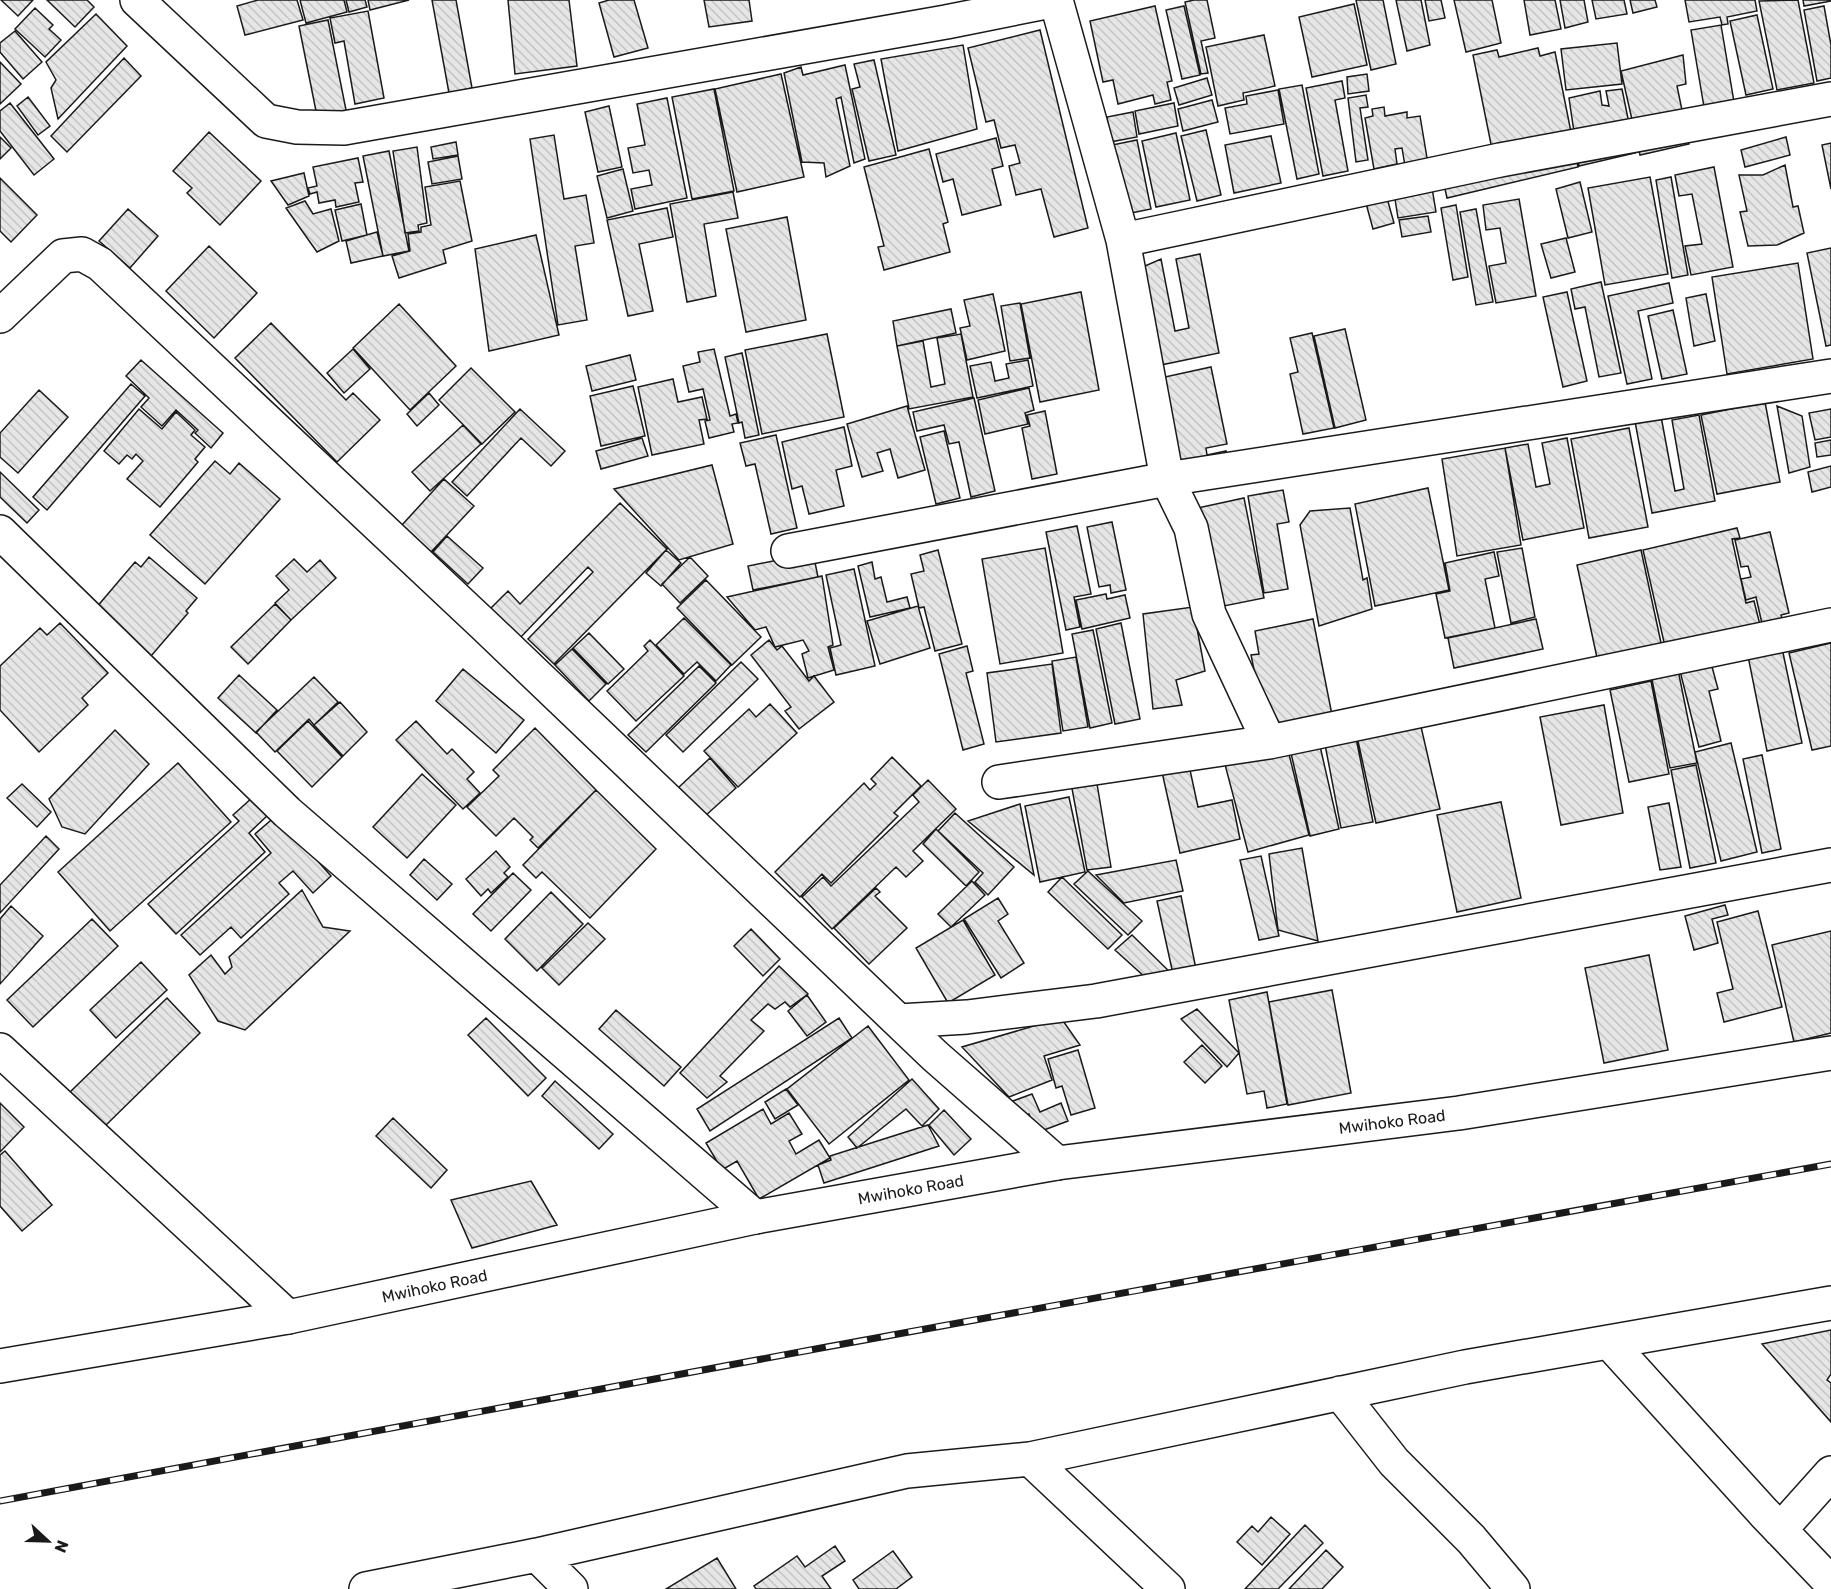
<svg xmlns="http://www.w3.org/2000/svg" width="1831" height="1589" viewBox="0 0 1831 1589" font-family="Rubik,sans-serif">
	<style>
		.building { fill: url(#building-back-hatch); stroke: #1a1a1a; stroke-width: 1.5 }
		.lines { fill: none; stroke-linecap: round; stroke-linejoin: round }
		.street-casing { stroke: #1a1a1a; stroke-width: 36 }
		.secondary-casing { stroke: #1a1a1a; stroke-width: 36 }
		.street { stroke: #fff; stroke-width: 33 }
		.secondary { stroke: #fff; stroke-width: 33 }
		.rail-casing { stroke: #1a1a1a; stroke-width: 7 }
		.rail { stroke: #fff; stroke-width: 4.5; stroke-dasharray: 14; stroke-linecap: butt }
		.labels { text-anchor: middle; stroke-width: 4.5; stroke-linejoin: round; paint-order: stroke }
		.street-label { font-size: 16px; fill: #1a1a1a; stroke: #fff }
	</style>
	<defs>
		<pattern id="building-back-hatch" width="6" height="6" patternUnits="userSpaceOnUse" patternTransform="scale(1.5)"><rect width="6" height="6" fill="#e6e6e6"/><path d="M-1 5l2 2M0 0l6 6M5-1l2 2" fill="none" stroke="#c5c5c5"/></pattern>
	</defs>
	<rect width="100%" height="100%" fill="#fff"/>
	<path class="building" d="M1 0H33L18 16Z
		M47 0H87L94 7 75 27Z
		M258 0H297L303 20 245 35 237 6Z
		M300 0H344L347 12 306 23Z
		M346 0H365L367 7 349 12Z
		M368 0H409L370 10Z
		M432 0H456L472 88 449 93Z
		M508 0H569L577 66 515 74Z
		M609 0H634L648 48 614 57 599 3Z
		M704 0H749L752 21 709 27Z
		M1194 0H1207L1215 38 1201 41 1208 73 1201 74 1185 2Z
		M1356 0H1383L1396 64 1371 70Z
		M1396 0H1421L1430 45 1407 51Z
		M1425 0H1441L1445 18 1429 21Z
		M1454 0H1492L1501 43 1466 52Z
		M1524 0H1555L1561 29 1530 35Z
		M1560 0H1584L1588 22 1565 28Z
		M1592 0H1624L1627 14 1596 19Z
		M1630 0H1655L1657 7 1633 13Z
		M1685 0H1755L1757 11 1727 17 1728 24 1722 25 1720 17 1689 22Z
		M1798 0 1814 83 1777 90 1759 1Z
		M1803 0H1831V1L1804 6Z
		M1354 4 1367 65 1312 77 1299 17Z
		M1155 6 1172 81 1167 82 1171 100 1155 104 1153 95 1118 104 1113 80 1103 82 1090 21Z
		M1184 6 1200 75 1182 79 1166 10Z
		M1824 6 1831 45V78L1817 81 1804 10Z
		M35 8 53 25 49 29 61 40 45 57 15 29Z
		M368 11 384 98 355 104 344 41 335 43 330 18Z
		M96 14 127 46 58 119 51 88 56 80 46 62Z
		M1757 15 1773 89 1746 95 1730 21Z
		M328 20 347 115 318 121 299 26Z
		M1721 25 1734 102 1704 107 1691 30Z
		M1040 30 1088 228 1054 237 1041 189 1016 195 1009 166 1020 163 1015 145 1001 148 994 120 986 122 968 48Z
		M15 31 42 62 23 79 0 52V43Z
		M1264 35 1275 86 1243 93 1244 100 1218 106 1206 47Z
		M1617 43 1622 84 1566 90 1561 49Z
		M963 45 977 129 898 151 881 59Z
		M1538 48 1540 56 1555 52 1578 167 1447 198 1440 166 1493 154 1473 55 1497 50 1499 57Z
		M1683 55 1686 84 1677 86 1689 144 1640 155 1621 71Z
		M124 58 141 76 67 152 51 136Z
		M874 60 896 155 869 161 852 89 860 87 854 64Z
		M0 62 21 84 0 104Z
		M845 65 865 159 854 163 841 97 836 99 850 166 826 177 824 163 802 162 784 73 801 67 803 75Z
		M781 74 804 177 737 192 715 89Z
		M1367 74 1369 91 1348 94 1347 77Z
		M1207 78 1212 95 1179 105 1174 88Z
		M1342 81 1345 98 1335 100 1348 171 1323 176 1306 88Z
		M1302 85 1319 174 1297 179 1279 89Z
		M714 89 734 191 692 199 672 97Z
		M1622 89 1635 153 1579 166 1569 98 1600 91 1602 105 1609 106 1606 91Z
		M1278 90 1284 124 1230 134 1225 108 1247 104 1246 96Z
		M1366 95 1368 107 1360 108 1368 160 1356 162 1348 98Z
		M28 97 50 126 38 135 17 106Z
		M667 98 687 198 635 209 631 189 652 185 649 170 633 173 628 148 645 145 637 104Z
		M1212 100 1218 122 1183 131 1178 109Z
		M10 103 54 159 34 175 0 131V111Z
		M1174 103 1178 126 1139 134 1135 111Z
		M609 106 622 167 598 172 585 112Z
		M1384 107 1385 116 1407 112V118L1420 116 1436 212 1398 218 1392 180 1407 178 1402 148 1395 149 1397 164 1374 169 1365 118 1373 116 1372 109Z
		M1133 112 1137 137 1110 142 1107 117Z
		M1206 130 1221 195 1197 201 1181 136Z
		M209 132 261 181 220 225 187 193 192 188 173 171Z
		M1176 133 1190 200 1156 207 1142 141Z
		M554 135 564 199 586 195 594 243 575 246 587 320 558 325 530 139Z
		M1271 136 1281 183 1234 193 1225 145Z
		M0 137 11 148 0 159Z
		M1786 137 1790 155 1745 167 1741 150Z
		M996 138 1003 166 992 169 1001 205 962 215 953 179 943 182 936 154Z
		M1137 140 1151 209 1126 214 1112 145Z
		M456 142 458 155 433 159 431 147Z
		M1831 143V189L1822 145Z
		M417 147 427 223 418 225 419 231 405 233 393 151Z
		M929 149 948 222 943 224 950 252 884 270 878 247 884 246 864 167Z
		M389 151 409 251 383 256 363 156Z
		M458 156 462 179 432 184 428 162Z
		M358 158 363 182 355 183 359 202 336 207 335 200 319 203 317 192 310 194 308 188 317 186 313 167Z
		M1785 165 1793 207 1798 206 1804 233 1777 245 1748 246 1740 212 1747 211 1739 175H1763Z
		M1714 167 1733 267 1691 275 1685 246 1702 244 1692 194 1679 196 1675 175Z
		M623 169 633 211 607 218 597 176Z
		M304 173 309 196 288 205 271 181Z
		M1650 177 1668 274 1605 285 1588 188Z
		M1671 177 1688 275 1672 278 1656 180Z
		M0 178 37 215 11 242 0 231Z
		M460 181 472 241 443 250 446 263 399 278 392 256 410 251 408 234 421 232V227L431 225 425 187Z
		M1580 182 1592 232 1568 238 1556 189Z
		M1385 191 1394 223 1373 229 1364 196Z
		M733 192 738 218 704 224 716 296 687 302 670 204Z
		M1519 199 1536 296 1496 303 1489 266 1506 263 1500 228 1486 230 1483 205Z
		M305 201 313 214 331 209 339 241 317 252 286 208Z
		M361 204 367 235 342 241 335 210Z
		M1456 205 1468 277 1453 280 1441 208Z
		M667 208 673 237 639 244 653 311 628 316 607 220Z
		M128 209 158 236 130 268 99 241Z
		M1476 209 1493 302 1476 305 1460 212Z
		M1428 216 1431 232 1402 237 1399 220Z
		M787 217 806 320 746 332 726 229Z
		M377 232 383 256 351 263 346 241Z
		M536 235 559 335 489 351 475 249Z
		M1566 238 1575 272 1551 278 1541 244Z
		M209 246 257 293 214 338 166 291Z
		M1831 248V345L1826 346 1807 253Z
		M1200 254 1219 353 1156 366 1138 269 1161 259 1175 331 1189 328 1176 259Z
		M1798 263 1813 359 1727 374 1712 277Z
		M1601 282 1621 373 1599 377 1585 307 1575 309 1571 289Z
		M1669 283 1673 303 1638 311 1652 379 1627 384 1608 296Z
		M1081 292 1099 390 1040 402 1021 304Z
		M1567 292 1587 381 1563 387 1543 297Z
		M993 294 1005 351 967 360 960 328 970 326 964 300Z
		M1706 294 1715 341 1694 346 1686 298Z
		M1020 303 1030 358 1010 361 1001 306Z
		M399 304 456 366 410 410 353 348Z
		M951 309 956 333 897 346 893 321Z
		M1673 310 1687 374 1662 379 1648 316Z
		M271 323 346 400 353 393 380 420 337 462 235 358Z
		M1345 329 1366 420 1335 428 1314 336Z
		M1312 333 1334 428 1303 434 1290 374 1298 372 1290 338Z
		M827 334 844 417 762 434 745 350Z
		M961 334 973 397 909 409 897 346 923 341 931 387 945 384 937 338Z
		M353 349 370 369 344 393 327 373Z
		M714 349 730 416 736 414 738 423 732 424 734 432 709 438 705 421 710 420 703 389 689 392 683 366 700 362 698 352Z
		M742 353 759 435 745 438 742 422 739 423 725 357Z
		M630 355 636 380 592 391 586 366Z
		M141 360 223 433 211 448 195 433 198 430 176 410 162 426 141 407 149 398 126 376Z
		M1028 360 1033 386 977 398 970 366 991 362 995 381 1009 378 1006 364Z
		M1211 367 1227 444 1206 448 1207 455 1226 451 1228 463 1171 475 1151 380Z
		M471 368 515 412 482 444 439 400Z
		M673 379 678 402 702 397 707 419 699 420 704 444 652 455 638 387Z
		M131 384 145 396 47 510 33 497Z
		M633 386 645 436 601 446 590 396Z
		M1029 388 1034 410 1025 413 1028 424 985 434 978 400Z
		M39 390 68 417 18 473 0 457V433Z
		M429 393 439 405 417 426 407 414Z
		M974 398 995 491 971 497 959 442 949 444 944 425 917 431 913 412Z
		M1765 402 1780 482 1717 494 1701 415Z
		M907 406 925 470 898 478 890 449 877 453 883 471 862 477 847 424Z
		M1777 406 1802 416 1810 467 1789 473Z
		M139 409 162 429 176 412 195 430 191 435 205 447 195 459 198 462 160 507 127 479 143 461 136 454 132 459 127 455 119 464 104 451Z
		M520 409 565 451 551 466 521 438 467 496 452 482Z
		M1831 409V437L1815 440 1809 413Z
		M1045 411 1057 474 1032 479 1022 428 1030 426 1027 415Z
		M1660 411 1675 491 1684 489 1672 420 1699 415 1715 501 1652 513 1634 416Z
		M463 425 481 444 430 491 412 472Z
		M844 427 852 466 836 470 844 506 809 514 802 486 792 489 782 442Z
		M1629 428 1648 527 1589 538 1571 439Z
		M944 431 960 498 936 504 920 437Z
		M776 435 797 528 771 534 755 464 746 466 740 443Z
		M642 438 648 456 601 469 596 451Z
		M1567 438 1584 528 1523 540 1505 448 1528 444 1536 487 1550 484 1542 443Z
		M1831 440V455L1817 457 1815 443Z
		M1505 448 1521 545 1457 556 1442 459Z
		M215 461 230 474 239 463 280 499 205 584 150 535Z
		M712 465 733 544 679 560 614 489Z
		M1831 466V487L1812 492 1808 472Z
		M0 472 39 510 27 523 0 497Z
		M444 479 474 506 431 552 402 525Z
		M1428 488 1449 590 1375 606 1355 504Z
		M1283 490 1289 522 1277 524 1288 589 1264 593 1248 496Z
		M1244 498 1264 598 1224 606 1193 509Z
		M620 503 667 549 554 664 528 639 593 572 588 567 519 639 489 610 508 591 520 604Z
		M1350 508 1363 580 1367 578 1372 609 1319 626 1300 525 1310 511Z
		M1112 522 1126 590 1111 593 1110 585 1099 587 1087 527Z
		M1077 526 1091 594 1074 597 1080 627 1066 630 1046 532Z
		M1737 528 1740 538 1732 539 1746 603 1754 601 1763 637 1666 651 1643 550Z
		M1770 532 1789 613 1781 615 1785 632 1765 637 1756 597 1746 600 1741 579 1751 577 1748 566 1741 567 1735 540Z
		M447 536 483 568 468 584 433 552Z
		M1045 548 1063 653 1000 664 982 559Z
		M1522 548 1535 617 1511 623 1497 552Z
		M666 550 681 563 661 586 646 573Z
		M938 550 962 644 935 651 924 607 919 608 911 574 924 571 920 555Z
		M1641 550 1663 652 1599 667 1577 565Z
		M1494 552 1499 576 1485 579 1495 628 1445 638 1436 594 1450 591 1445 563Z
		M813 553 818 577 753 590 748 566Z
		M149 557 197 598 186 611 188 613 145 663 90 615 135 562 141 567Z
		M690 557 708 576 680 603 662 584Z
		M294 559 307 572 320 560 336 578 291 620 275 603 289 590 276 576Z
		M872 562 875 579 881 577 887 602 907 597 910 608 870 617 858 566Z
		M854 569 875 666 836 675 830 648 841 645 826 575Z
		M822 576 833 645 828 647 834 670 808 678 802 654 809 651 803 640 775 647 766 627 755 630 727 597Z
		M706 580 761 637 732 665 677 608Z
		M1106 594 1107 599 1125 595 1130 618 1082 629 1076 600Z
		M275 604 291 620 248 664 231 647Z
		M918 606 930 648 880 664 867 621Z
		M1193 607 1205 671 1176 680 1182 705 1153 709 1143 614Z
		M684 618 731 665 716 681 697 662 684 674 656 645Z
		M1313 619 1334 725 1268 739 1251 655 1259 654 1255 631Z
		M1536 619 1543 649 1454 668 1448 638Z
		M60 623 108 673 82 698 88 705 39 752 0 710V666L40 628 47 635Z
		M1121 623 1140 719 1115 724 1096 629Z
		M1093 630 1112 723 1090 728 1072 634Z
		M589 633 624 669 608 684 573 648Z
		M650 640 684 676 636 721 607 691 648 651 644 646Z
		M769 640 777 650 782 646 809 681 814 676 834 702 799 729 785 711 791 707 751 655Z
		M1831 643V746L1812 750 1789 653Z
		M967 646 973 671 966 673 984 744 963 750 939 654Z
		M1782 648 1802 743 1767 751 1748 656Z
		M572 649 606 684 589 701 555 665Z
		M1076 657 1088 727 1063 731 1052 661Z
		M741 662 758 679 683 752 666 735Z
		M1711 663 1718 689 1709 691 1721 741 1699 747 1680 671Z
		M1052 664 1061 733 996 742 987 673Z
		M699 666 716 683 646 752 628 735Z
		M463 669 524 720 496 753 436 701Z
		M1678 670 1697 763 1670 768 1651 675Z
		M239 675 277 710 256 733 218 698Z
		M314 677 338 702 314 725 309 719 275 752 256 732Z
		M1651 681 1669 774 1629 782 1610 690Z
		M340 702 367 732 343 756 314 725Z
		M770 704 797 733 738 787 704 751 749 709 756 717Z
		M1604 705 1623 813 1561 825 1540 717Z
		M1419 718 1440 809 1376 823 1356 732Z
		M308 721 342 757 312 787 277 751Z
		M416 721 447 754 452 749 474 772 467 779 480 793 463 809 396 740Z
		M535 728 596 790 538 848 530 840 533 837 514 818 496 836 467 807 499 776 493 770Z
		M1354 728 1373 822 1341 828 1323 734Z
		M115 730 149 764 85 834 62 827 49 799Z
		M1317 733 1339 829 1310 836 1288 740Z
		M1286 742 1309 835 1248 852 1222 753Z
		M1731 743 1757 852 1721 861 1695 752Z
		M1762 755 1781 849 1762 853 1743 759Z
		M1187 756 1198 807 1232 800 1240 839 1180 853 1160 763Z
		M892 757 921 786 894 813 898 816 831 883 822 874 800 897 775 872 864 783 870 790 876 784 871 779Z
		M710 758 736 788 704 817 678 788Z
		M178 763 231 822 110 931 58 872Z
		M1696 765 1716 863 1690 868 1671 770Z
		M422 774 456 805 407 858 373 827Z
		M1096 778 1111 867 1087 870 1071 783Z
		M928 780 956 809 913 851 923 861 906 877 896 867 832 929 802 897 823 877 831 886 919 802 913 795Z
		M22 784 51 812 37 827 7 798Z
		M596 790 656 849 590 918 542 872 536 878 523 865Z
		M253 797 269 814 249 833 265 852 176 934 148 904 239 821 233 815Z
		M1069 797 1085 872 1040 882 1025 806Z
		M1501 802 1521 898 1457 912 1437 815Z
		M1669 803 1681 867 1660 870 1648 807Z
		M1020 804 1034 875 968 821Z
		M955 813 1014 867 988 895 975 882 983 873 938 831Z
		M277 815 331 876 313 893 293 871 279 883 289 894 241 938 231 927 200 955 181 935 271 853 255 834Z
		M936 829 979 872 966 886 923 844Z
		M46 836 59 849 0 913V885Z
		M1302 848 1318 941 1278 930 1269 854Z
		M496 851 510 867 504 873 508 877 491 893 488 889 481 896 466 879Z
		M1261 856 1279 936 1259 940 1240 860Z
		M424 859 452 884 437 900 410 875Z
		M1176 860 1183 891 1124 903 1096 875Z
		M1088 871 1142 921 1128 935 1074 884Z
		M513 873 531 890 491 931 473 914Z
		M1062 877 1122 935 1108 949 1048 892Z
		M972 881 985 895 951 927 938 914Z
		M876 888 880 892 875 896 907 928 869 964 834 928Z
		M302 890 323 927 350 931 245 1030 218 1021 189 975 211 955 225 974 232 967 229 957Z
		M551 892 583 924 537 971 505 939Z
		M1181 896 1196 969 1173 974 1157 901Z
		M998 898 1008 914 998 921 1024 963 1001 978 964 919Z
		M1725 905 1728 915 1712 919 1718 943 1694 950 1685 916Z
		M11 906 43 936 0 984V919Z
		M1758 911 1782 1007 1724 1022 1717 993 1733 989 1717 922Z
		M92 919 118 946 33 1027 7 1000Z
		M963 920 995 975 948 1003 916 948Z
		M588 923 605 939 559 985 542 968Z
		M751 929 780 959 763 976 734 946Z
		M1831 931V1033L1794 1042 1772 945Z
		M1132 935 1174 976 1156 987 1115 950Z
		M1649 955 1668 1050 1604 1063 1585 968Z
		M141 962 167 990 116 1038 90 1010Z
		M779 966 808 994 790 1007 785 1002 775 1009 768 1004 751 1020 764 1031 720 1076 727 1082 707 1098 680 1073Z
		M1332 990 1351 1093 1288 1105 1269 1002Z
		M1267 992 1287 1104 1267 1108 1264 1091 1247 1094 1229 1000Z
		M807 995 826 1022 807 1036 788 1011Z
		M167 998 200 1033 104 1127 70 1092Z
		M1197 1009 1239 1053 1227 1067 1181 1019Z
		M616 1010 681 1067 664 1086 599 1029Z
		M486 1018 546 1078 528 1096 468 1035Z
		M839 1018 852 1038 710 1131 697 1109Z
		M1061 1018 1080 1045 1044 1056 1052 1080 1009 1097 962 1047Z
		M868 1026 909 1080 829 1144 787 1089Z
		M1202 1045 1222 1066 1205 1083 1184 1062Z
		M1078 1050 1095 1108 1071 1115 1062 1086 1056 1088 1048 1059Z
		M912 1079 939 1109 922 1126 906 1109 857 1148 848 1137Z
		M555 1081 613 1134 599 1149 542 1096Z
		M786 1089 798 1105 775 1119 765 1102Z
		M1032 1094 1040 1112 1061 1103 1068 1121 1036 1133 1029 1114 1019 1118 1013 1101Z
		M0 1103 24 1127 0 1152Z
		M763 1109 771 1124 789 1113 802 1134 789 1141 796 1154 819 1140 830 1158 759 1199 737 1161 722 1170 706 1143Z
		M944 1110 971 1139 954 1155 929 1125Z
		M393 1118 447 1170 431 1188 376 1136Z
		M928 1125 939 1146 824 1183 818 1165 831 1160 830 1156Z
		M5 1151 52 1205 22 1231 0 1206V1155Z
		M531 1181 557 1225 472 1248 451 1200Z
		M1831 1330V1374L1827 1380 1831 1383V1422L1762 1344Z
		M1271 1517 1290 1534 1262 1565 1237 1542 1252 1526 1258 1532Z
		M1305 1525 1323 1543 1278 1589H1245Z
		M835 1546 845 1561 822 1576 831 1589H756L754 1586 797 1556 805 1567Z
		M1326 1550 1343 1567 1322 1589H1289Z
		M893 1551 912 1577 896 1589H859L853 1580Z
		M717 1558 736 1589H666Z"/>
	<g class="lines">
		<g class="street-casing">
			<path id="street" d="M137 0 266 121 297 127 344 128 946 22 1056 0
				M1056 0 1123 240 1167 479 1191 528 1209 614 1269 742
				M1123 240 1500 160 1831 99
				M0 316 63 256 82 254 100 264 484 625 935 1056 1057 1163
				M0 532 287 812 755 1217
				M788 551 1167 479 1831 376
				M999 782 1269 742 1831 625
				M899 1021 967 1017 1096 1001 1831 865
				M0 1050 288 1317
				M1609 1342 1764 1513 1831 1583
				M1340 1393 1394 1462 1471 1539 1513 1589
				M1030 1459 1168 1589
				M1780 1530 1831 1473
				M537 1555 571 1589
				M366 1589 537 1555 907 1471 1030 1459 1465 1367 1831 1303"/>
		</g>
		<g class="secondary-casing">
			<g id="secondary">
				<path id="s1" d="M0 1366 288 1317 755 1217 1057 1163 1459 1113 1831 1053"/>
			</g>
		</g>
		<use href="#street" class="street"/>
		<use href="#secondary" class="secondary"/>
		<g class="rail-casing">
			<path id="rail" d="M0 1501 821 1348 1831 1164"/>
		</g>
		<use href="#rail" class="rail"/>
	</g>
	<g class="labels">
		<g class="street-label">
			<text dy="6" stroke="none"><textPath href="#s1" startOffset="1414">Mwihoko Road</textPath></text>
			<text dy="6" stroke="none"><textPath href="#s1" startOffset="928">Mwihoko Road</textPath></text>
			<text dy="6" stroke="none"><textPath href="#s1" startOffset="442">Mwihoko Road</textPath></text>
		</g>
	</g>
	<g transform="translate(48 1541) rotate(112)" stroke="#ffffff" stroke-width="4.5" paint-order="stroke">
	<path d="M0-4.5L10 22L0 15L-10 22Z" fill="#1a1a1a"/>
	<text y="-9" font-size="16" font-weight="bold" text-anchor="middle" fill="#1a1a1a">N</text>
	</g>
</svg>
